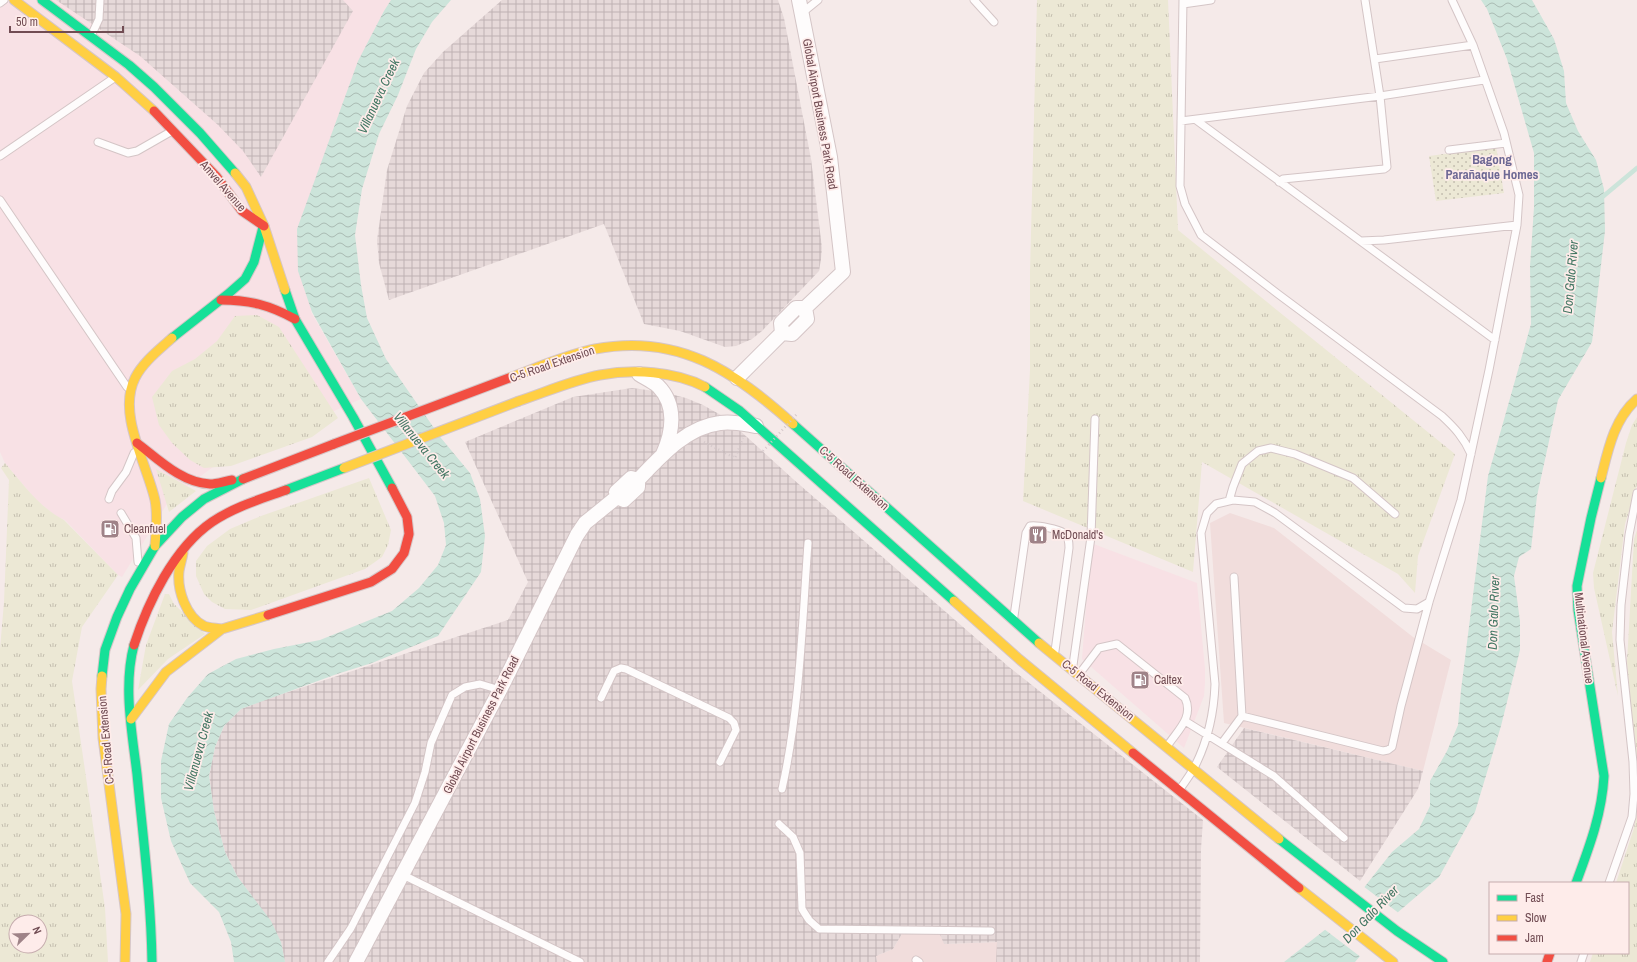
<svg xmlns="http://www.w3.org/2000/svg" width="1637" height="962" viewBox="0 0 1637 962" font-family="'Archivo Narrow',sans-serif">
	<style>
		.residential { fill: #f1dddc }
		.commercial { fill: #f8e1e5 }
		.industrial { fill: url(#industrial-grid) }
		.grass { fill: url(#grass-tufts); fill-rule: evenodd }
		.park { fill: url(#park-dots) }
		.water { fill: url(#water-waves) }
		.pier { fill: #f5eae9 }
		.lines { fill: none; stroke-linecap: round; stroke-linejoin: round }
		.stream { stroke: #cce4da; stroke-width: 4.5 }
		.lane-casing { stroke: #d4c5c6; stroke-width: 9 }
		.street-casing { stroke: #d4c5c6; stroke-width: 16 }
		.fast-casing { stroke: #d6c6c7; stroke-width: 11 }
		.slow-casing { stroke: #d6c6c7; stroke-width: 11 }
		.jam-casing { stroke: #d6c6c7; stroke-width: 11 }
		.path { stroke: #d4c8ca; stroke-width: 2.5; stroke-dasharray: 1 3; stroke-linecap: butt }
		.lane { stroke: #fefcfc; stroke-width: 7 }
		.street { stroke: #fefcfc; stroke-width: 14 }
		.fast { stroke: #16e098; stroke-width: 9 }
		.slow { stroke: #ffcf43; stroke-width: 9 }
		.jam { stroke: #f24e42; stroke-width: 9 }
		.slow-bridge-casing { stroke: #d4c6c8; stroke-width: 11; stroke-linecap: butt }
		.jam-bridge-casing { stroke: #d4c6c8; stroke-width: 11; stroke-linecap: butt }
		.path-bridge { stroke: #d4c8ca; stroke-width: 2.5; stroke-dasharray: 1 3; stroke-linecap: butt }
		.slow-bridge { stroke: #ffcf43; stroke-width: 9 }
		.jam-bridge { stroke: #f24e42; stroke-width: 9 }
		.labels { text-anchor: middle; stroke-width: 3.5; stroke-linejoin: round; paint-order: stroke }
		.street-label { font-size: 12px; fill: #714c53; stroke: #feecea }
		.poi-label { font-size: 12px; fill: #714c53; stroke: #feecea; text-anchor: start }
		.water-label { font-size: 13px; font-style: italic; fill: #417662; stroke: #feecea }
		.neighbourhood-label { font-size: 13px; font-weight: bold; fill: #6d6894; stroke: #feecea }
	</style>
	<defs>
		<pattern id="industrial-grid" width="8" height="8" patternUnits="userSpaceOnUse"><rect width="8" height="8" fill="#e6d9d9"/><path d="M0 4h8M4 0v8" fill="none" stroke="#bfb2b3"/></pattern>
		<pattern id="grass-tufts" width="24" height="20" patternUnits="userSpaceOnUse"><rect width="24" height="20" fill="#ece8d5"/><path d="M3 7l-1-3M5 7V3M7 7l1-3M15 17l-1-3M17 17v-4M19 17l1-3" fill="none" stroke="#c4beaf"/></pattern>
		<pattern id="park-dots" width="8" height="8" patternUnits="userSpaceOnUse"><rect width="8" height="8" fill="#ece8d5"/><path d="M2 2h.1M6 6h.1" fill="none" stroke="#c4beaf" stroke-width="1.8" stroke-linecap="round"/></pattern>
		<pattern id="water-waves" width="16" height="10" patternUnits="userSpaceOnUse"><rect width="16" height="10" fill="#cce4da"/><path d="M0 5q4-4 8 0t8 0" fill="none" stroke="#aabbb3"/></pattern>
	</defs>
	<rect width="100%" height="100%" fill="#f5eae9"/>
	<path class="residential" d="M1230 513 1274 528 1413 637 1451 660 1423 771 1224 723 1210 523Z
		M903 932H939L945 944 998 942 996 962H877L876 956 893 949Z"/>
	<path class="commercial" d="M0 0H391L384 11 311 312 361 399 221 461 170 499 122 577 118 575 65 520 56 516 36 500 5 463 0 452Z
		M1091 543 1197 583 1205 669V683L1204 696 1184 748 1082 659Z"/>
	<path class="industrial" d="M56 0H343L353 11 261 177 243 151 218 125 140 56Z
		M502 0H778L784 18 811 159 822 248 821 259 819 271 762 331 752 339 736 346 725 347 680 331 644 324 604 224 389 300 379 263 377 240 387 170 407 106 424 73 443 52Z
		M632 388 662 392 686 398 703 405 726 418 793 479 1009 667 1203 820 1201 849 1200 962H996L997 942 944 944 939 932H903L893 949 876 956 877 962H285L281 942 251 895 237 876 225 852 214 811 209 776 215 747 224 726 241 709 267 699 508 620 528 582 465 442 573 397Z
		M1244 728 1423 771 1418 789 1360 881 1217 767Z"/>
	<path class="grass" d="M1037 0H1168L1178 230 1455 454 1418 556 1415 593 1398 574 1202 462 1193 572 1023 501 1030 370V272Z
		M257 315 279 327 338 418 312 437 231 466 204 468 190 460 172 443 159 425 152 397 172 371 195 359 217 341 235 316Z
		M1637 417V485L1625 524 1612 632 1618 696 1594 588 1593 573 1626 443 1632 425Z
		M5 463C23 484 39 507 64 520L118 575 82 627 72 681 105 908 108 962H0V649L4 602 9 480 1 468ZM16 922H40V946H16Z
		M156 469 196 491 169 512Z
		M369 478 391 530 388 545 382 557 365 569 251 610 225 609 212 602 204 594 196 576V561L207 546 230 529 261 516Z
		M1637 530V788L1627 662 1634 539Z
		M165 594H169L174 604 205 634 168 659 138 690 146 645Z
		M1637 811V962H1590L1593 953H1628V883H1616L1634 828Z"/>
	<path class="park" d="M1496 147 1504 193 1436 201 1429 156Z"/>
	<path class="water" d="M391 0H451L432 22 416 49 398 95 379 134 362 189 355 235 361 285 367 318 386 359 441 438 470 473 480 499 485 536 481 572 438 636 372 663 337 674 241 709 224 726 215 747 209 776 214 811 225 852 237 876 271 921 281 942 285 962H234L231 942 219 912 190 883 171 841 161 798V761L169 724 187 698 208 674 236 659 274 649 320 640 392 611 419 588 438 565 446 545 444 523 435 496 361 399 312 312 298 271 297 229 358 61 384 11Z
		M1481 0H1532L1554 39 1564 71 1566 103 1578 131 1596 160 1604 189 1605 231 1592 342 1558 400 1537 496 1531 549 1519 557 1514 576 1520 621V650L1501 726 1475 812 1439 877 1397 913 1355 962H1284L1340 918 1392 852 1419 829 1430 806V781L1447 751 1458 725 1461 690 1488 476 1531 324 1530 267 1534 207V153L1507 59 1487 9Z"/>
	<path class="pier" d="M1363 886 1400 914 1362 958 1324 929 1339 917Z"/>
	<g class="lines">
		<path class="stream" d="M1600 199 1637 168"/>
		<g class="lane-casing">
			<path id="lane" d="M974 0 994 22
				M1183 0 1180 186 1185 204 1201 235 1278 294 1442 416C1455 428 1464 438 1471 454
				M0 3 4 0
				M1183 4 1211 0
				M802 13 818 0
				M91 36 99 19 100 0
				M1375 59 1473 45
				M1196 120 1495 340
				M1181 121 1380 96 1484 80
				M98 142 128 153 137 151 172 131
				M1449 150 1506 143
				M0 156 114 78
				M1279 182 1283 179 1384 169 1387 167 1380 96 1365 0
				M0 200 127 387
				M1361 241 1384 240 1517 225
				M109 499 112 491 126 472 134 453
				M1229 501 1233 487 1242 464 1258 451 1271 448 1295 454 1353 478 1395 514
				M121 513 136 538 138 562
				M1014 616 1026 533 1030 526C1038 525 1058 529 1064 533 1069 537 1069 543 1069 548L1055 651
				M1073 665 1091 537 1095 419
				M1080 673 1099 648 1117 644 1185 698C1194 717 1178 730 1168 745
				M601 698 614 671 621 668 626 669 729 718 734 723 736 730 720 762
				M1242 716 1383 751 1388 750 1392 747 1401 706 1429 602 1461 500 1489 370 1517 225 1519 195 1504 133 1473 45 1452 0
				M1185 721 1274 776 1344 838
				M1222 743 1242 716 1234 577
				M782 789C800 708 802 625 808 543
				M1180 789C1185 782 1190 775 1194 768 1207 743 1214 713 1215 684L1201 533 1207 513 1216 504 1233 500 1255 502 1275 513 1404 608 1417 609 1429 602
				M779 824 793 837 800 853 802 909 809 920 819 929 991 931
				M403 875 580 962
				M1609 883 1632 817 1634 794 1633 762 1620 640 1621 605 1629 535 1637 493
				M916 960 919 962
				M328 962 351 928 415 803 425 772 431 743 452 695 465 687 480 684 500 690
				M1581 962 1584 953"/>
		</g>
		<g class="street-casing">
			<path id="street" d="M782 333 781 323 796 308H805L843 272 830 157 799 0
				M782 333 792 334 807 319 805 308
				M639 374C645 378 652 381 658 386 677 405 673 432 663 454
				M737 378 782 333
				M617 497 624 500 638 487V480C660 457 686 427 720 423 732 421 744 424 756 426
				M617 497 616 492 631 478 638 480
				M356 962 500 690 577 535 585 523 617 497"/>
		</g>
		<g class="fast-casing">
			<path id="fast" d="M42 0 129 65 154 87 200 133 235 173
				M285 290 295 319 353 417 392 488
				M172 338 228 294 245 279 254 262 263 227
				M705 387 740 411 954 601
				M793 424 1039 643
				M286 490 344 468
				M134 645C123 686 132 732 137 774 143 837 151 899 152 962
				M102 676 105 650 117 617 130 589 155 546 182 517 204 499 243 479
				M1279 839 1397 931 1443 962
				M1576 883C1589 848 1602 814 1604 776L1578 610 1577 586 1591 518 1601 478"/>
		</g>
		<g class="slow-casing">
			<path id="slow" d="M14 0 116 77 154 111
				M235 173 246 187 264 226
				M264 226 285 290
				M509 378C537 368 565 355 595 349 678 333 734 371 793 424
				M519 401C546 392 573 380 600 375 633 369 675 371 705 387
				M1601 478C1608 450 1614 419 1637 399
				M155 546C156 531 158 515 155 500 147 464 117 414 135 378 143 362 159 350 172 338
				M183 553C182 559 180 565 179 571 177 590 186 617 204 626 209 628 216 628 222 629
				M954 601 1019 659 1133 753
				M1039 643 1279 839
				M102 676 101 689 103 738 126 914 125 962
				M131 719 166 672 222 629 268 615
				M1299 888 1393 962"/>
		</g>
		<g class="jam-casing">
			<path id="jam" d="M154 111 216 176 242 211 264 226
				M221 300C250 300 269 305 295 319
				M137 443C158 459 182 483 210 484 217 484 225 481 232 480
				M243 479 334 444
				M268 615 371 582 392 569 404 553 409 534 407 517 392 488
				M134 645C148 602 174 548 212 522 234 507 261 499 286 490
				M1133 753 1299 888
				M1547 962 1550 953"/>
		</g>
		<path class="path" d="M704 442 735 458 743 438"/>
		<use href="#lane" class="lane"/>
		<use href="#street" class="street"/>
		<use href="#fast" class="fast"/>
		<use href="#slow" class="slow"/>
		<use href="#jam" class="jam"/>
		<g class="slow-bridge-casing">
			<path id="slow-bridge" d="M344 468 519 401"/>
		</g>
		<g class="jam-bridge-casing">
			<path id="jam-bridge" d="M334 444 509 378"/>
		</g>
		<path class="path-bridge" d="M763 451 797 414"/>
		<use href="#slow-bridge" class="slow-bridge"/>
		<use href="#jam-bridge" class="jam-bridge"/>
	</g>
	<defs>
		<g id="fuel-square" transform="scale(1)"><rect x="-9" y="-9" width="18" height="18" rx="4" fill="#9f8388" stroke="#feecea"/><path d="M-5.5-6h7V0h2V4h1.3V-2.5L3-4.5l.8-.8L6-3V5H2.5V1h-1V6h-7ZM-4.2-4.7v3.2H.2V-4.7Z" fill="#fff"/></g>
		<g id="restaurant-square" transform="scale(1)"><rect x="-9" y="-9" width="18" height="18" rx="4" fill="#9f8388" stroke="#feecea"/><path d="M-5-6h1v4h1v-4h1v4h1v-4h1v5L-1.5 .5V6h-2V.5L-5-1ZM5-6V6H3V1.5H1.5Q1.5-4 5-6Z" fill="#fff"/></g>
	</defs>
	<g fill-rule="evenodd">
		<use href="#fuel-square" x="110" y="529"/>
		<use href="#restaurant-square" x="1038" y="535"/>
		<use href="#fuel-square" x="1140" y="680"/>
	</g>
	<g class="labels">
		<g class="street-label">
			<text transform="translate(820 114) rotate(80)" y="4">Global Airport Business Park Road</text>
			<text transform="translate(223 186) rotate(49)" y="4">Amvel Avenue</text>
			<text transform="translate(552 364) rotate(-19)" y="4">C-5 Road Extension</text>
			<text transform="translate(854 478) rotate(42)" y="4">C-5 Road Extension</text>
			<text transform="translate(1584 638) rotate(83)" y="4">Multinational Avenue</text>
			<text transform="translate(1098 690) rotate(39)" y="4">C-5 Road Extension</text>
			<text transform="translate(481 725) rotate(-63)" y="4">Global Airport Business Park Road</text>
			<text transform="translate(106 740) rotate(-95)" y="4">C-5 Road Extension</text>
		</g>
		<g class="poi-label">
			<text x="124" y="533">Cleanfuel</text>
			<text x="1052" y="539">McDonald's</text>
			<text x="1154" y="684">Caltex</text>
		</g>
		<g class="water-label">
			<text transform="translate(378 96) rotate(-65)" y="5">Villanueva Creek</text>
			<text transform="translate(1570 277) rotate(-85)" y="5">Don Galo River</text>
			<text transform="translate(422 445) rotate(51)" y="5">Villanueva Creek</text>
			<text transform="translate(1493 613) rotate(-88)" y="5">Don Galo River</text>
			<text transform="translate(198 751) rotate(-75)" y="5">Villanueva Creek</text>
			<text transform="translate(1370 914) rotate(-46)" y="5">Don Galo River</text>
		</g>
		<g class="neighbourhood-label">
			<text x="1492" y="164">Bagong<tspan x="1492" dy="15">Parañaque Homes</tspan></text>
		</g>
	</g>
	<rect x="1489" y="882" width="140" height="72" fill="#feecea" stroke="#c6acae"/>
	<rect x="1497" y="895" width="20" height="6" fill="#16e098" stroke="#c6acae"/>
	<text x="1525" y="902" font-size="12" fill="#714c53">Fast</text>
	<rect x="1497" y="915" width="20" height="6" fill="#ffcf43" stroke="#c6acae"/>
	<text x="1525" y="922" font-size="12" fill="#714c53">Slow</text>
	<rect x="1497" y="935" width="20" height="6" fill="#f24e42" stroke="#c6acae"/>
	<text x="1525" y="942" font-size="12" fill="#714c53">Jam</text>
	<g transform="translate(28 934) rotate(67)"><circle r="19" fill="#feecea" stroke="#c6acae"/>
	<path d="M0-3L7 15L0 10L-7 15Z" fill="#9f8388"/>
	<text y="-6" font-size="11" font-weight="bold" text-anchor="middle" fill="#714c53">N</text>
	</g>
	<path d="M10 26v6h113v-6" fill="none" stroke="#714c53" stroke-width="2"/>
	<text x="16" y="26" font-size="12" fill="#714c53" stroke="#feecea" stroke-width="3" paint-order="stroke">50 m</text>
</svg>
